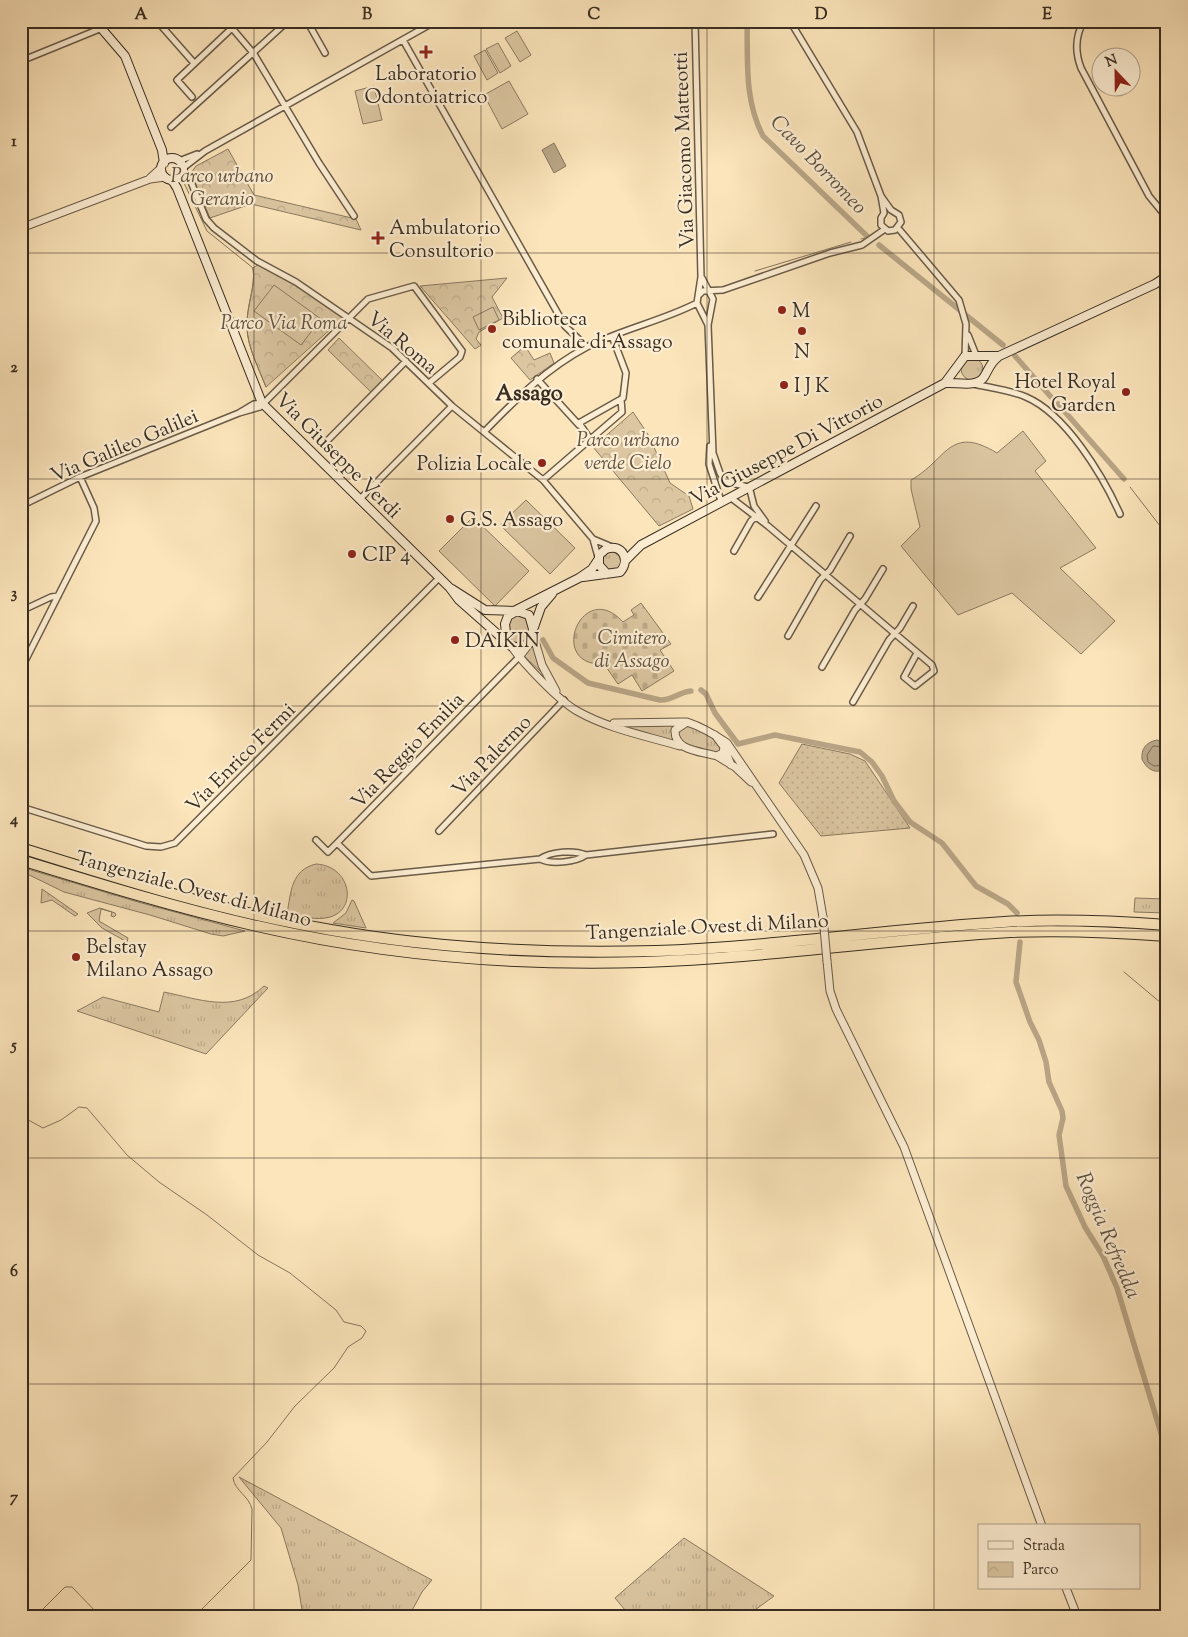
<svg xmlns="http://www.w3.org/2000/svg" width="1188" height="1637" viewBox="0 0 1188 1637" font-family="'Sorts Mill Goudy',serif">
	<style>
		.grass { fill: url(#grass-tufts); stroke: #8a7a61 }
		.cemetery { fill: url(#cemetery-stones); stroke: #8a7a61 }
		.park { fill: url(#park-crowns); stroke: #8a7a61 }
		.garden { fill: url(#garden-dots); stroke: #8a7a61 }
		.pitch { fill: #dbc6a1; stroke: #8a7a61 }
		.water { fill: #b9a687; stroke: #85765e }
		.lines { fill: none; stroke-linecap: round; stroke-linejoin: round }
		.shore { stroke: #786a54; stroke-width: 1 }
		.stream { stroke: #85765e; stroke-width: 1 }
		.canal { stroke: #b9a687; stroke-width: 5.5 }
		.minor-casing { stroke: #695b48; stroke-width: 8 }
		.tertiary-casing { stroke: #695b48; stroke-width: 9 }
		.secondary-casing { stroke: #382d21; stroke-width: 10 }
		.motorway-casing { stroke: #382d21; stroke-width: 12 }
		.minor { stroke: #fdeed3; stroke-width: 5 }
		.tertiary { stroke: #fdeed3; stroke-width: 7 }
		.secondary { stroke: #fdeed3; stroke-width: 8 }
		.motorway { stroke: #fce5bb; stroke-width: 10 }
		.tertiary-bridge-casing { stroke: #695b48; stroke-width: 9; stroke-linecap: butt }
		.tertiary-bridge { stroke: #fdeed3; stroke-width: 7 }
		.grid { fill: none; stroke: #382d21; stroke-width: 1; stroke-opacity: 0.55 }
		.poi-dot { fill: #8f2418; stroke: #fdeed3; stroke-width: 2 }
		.labels { text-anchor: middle; stroke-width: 4.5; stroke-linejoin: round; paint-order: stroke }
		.poi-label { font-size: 20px; fill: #382d21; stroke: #fdeed3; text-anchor: start }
		.street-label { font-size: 20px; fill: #382d21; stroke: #fdeed3 }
		.park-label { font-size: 20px; font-style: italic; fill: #615341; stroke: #fdeed3 }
		.water-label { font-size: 21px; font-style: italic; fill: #5f5140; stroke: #fdeed3 }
		.quarter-label { font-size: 22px; font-weight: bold; fill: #382d21; stroke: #fdeed3 }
		.neatline { fill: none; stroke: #382d21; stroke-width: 2 }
		.grid-label { font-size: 16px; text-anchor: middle; font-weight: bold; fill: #382d21 }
	</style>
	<defs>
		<pattern id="grass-tufts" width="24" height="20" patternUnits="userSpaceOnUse" patternTransform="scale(1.25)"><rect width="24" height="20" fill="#dbc6a1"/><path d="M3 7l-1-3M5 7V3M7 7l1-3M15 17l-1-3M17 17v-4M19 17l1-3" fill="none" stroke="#bdaa8a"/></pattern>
		<pattern id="cemetery-stones" width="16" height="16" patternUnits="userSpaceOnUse" patternTransform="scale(1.25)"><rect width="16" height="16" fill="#dbc6a1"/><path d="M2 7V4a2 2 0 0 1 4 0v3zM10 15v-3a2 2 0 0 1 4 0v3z" fill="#bdaa8a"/></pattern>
		<pattern id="park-crowns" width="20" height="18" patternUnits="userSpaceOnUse" patternTransform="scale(1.25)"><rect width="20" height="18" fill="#dbc6a1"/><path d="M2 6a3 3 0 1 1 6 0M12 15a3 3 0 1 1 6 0" fill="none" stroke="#bdaa8a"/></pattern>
		<pattern id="garden-dots" width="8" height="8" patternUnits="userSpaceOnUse" patternTransform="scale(1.25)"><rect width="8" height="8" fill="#dbc6a1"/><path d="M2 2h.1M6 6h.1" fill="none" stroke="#bdaa8a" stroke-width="1.8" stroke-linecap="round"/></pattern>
	</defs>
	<rect width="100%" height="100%" fill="#fce5bb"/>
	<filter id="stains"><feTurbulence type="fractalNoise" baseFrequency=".004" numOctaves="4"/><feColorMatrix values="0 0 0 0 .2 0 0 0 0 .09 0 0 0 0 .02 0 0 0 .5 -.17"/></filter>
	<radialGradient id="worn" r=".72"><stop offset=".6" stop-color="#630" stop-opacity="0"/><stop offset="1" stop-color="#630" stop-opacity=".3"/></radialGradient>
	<path class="grass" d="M961 369a11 11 0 1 1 22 0a11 11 0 1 1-22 0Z
		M613 551 620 557 621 564 617 569 608 570 603 566 602 556 607 552Z
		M514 615H525L531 624 529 640 518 646C506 639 508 631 509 619Z
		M534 644 542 672H541L523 655Z
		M675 723 672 735 674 741 624 727Z
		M682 726C698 725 712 736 722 748L721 750 715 753 680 742 678 730Z
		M316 864C351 866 358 909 330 917 316 921 301 916 287 914 291 892 291 870 316 864Z
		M21 867 138 902 245 931 223 936 211 934 150 915 64 892 21 871Z
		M42 889 78 914 75 916 52 900 41 903Z
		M1135 898 1167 899V913L1134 912Z
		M352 900 354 901 366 928 333 923 346 913Z
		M100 908 115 913 116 915 114 917 111 916 112 912 101 909 99 921 128 938 127 942 102 928 87 913Z
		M264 986 268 988 206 1054 77 1011 103 997 159 1012 164 992C199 999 235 1014 264 986Z
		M239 1477 432 1580 422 1592 409 1616H303L298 1585 281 1528Z
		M684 1538 774 1596 747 1616H630L615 1598Z"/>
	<path class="cemetery" d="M641 603 671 644 660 650 674 671 642 691 632 675 618 684 604 664C546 667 582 577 623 622L634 615 631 610Z"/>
	<path class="park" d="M228 149 254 195 356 219 361 230 251 204 210 218 191 173 196 166Z
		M259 264 293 283 344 317 266 387C259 369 247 346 247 327 246 306 256 287 253 268Z
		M507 278 492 297 503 318 479 332 476 339 481 345 475 349 420 286Z
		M339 338 384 382 373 394 328 350Z
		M525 346 534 360 550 353 554 363 530 380 511 358Z
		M633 412 649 436 670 483 689 496 693 509 659 526 593 447Z"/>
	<path class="garden" d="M802 744 850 754 865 761 910 828 821 836 779 783Z"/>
	<path class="pitch" d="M517 31 531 55 520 62 505 38Z
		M498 43 511 66 500 73 486 49Z
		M485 50 498 73 487 80 474 56Z
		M509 81 528 114 502 129 484 95Z
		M374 86 382 120 363 124 355 91Z
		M274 285 321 319 301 345 254 311Z
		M493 307 499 320 479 330 473 317Z
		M1023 431 1046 461 1035 471 1096 548 1060 568 1115 621 1081 654 1012 593 958 615 901 546 920 527 911 489V480C947 460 949 424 997 453Z
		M526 500 575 548 550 574 500 525Z
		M473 517 529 571 495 606 439 551Z"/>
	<path class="water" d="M554 143 566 166 554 173 542 150Z
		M1157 740 1167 743V768C1156 775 1147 770 1142 759 1141 749 1146 742 1157 740Z"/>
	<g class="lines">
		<path class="shore" d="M1167 747 1153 746 1147 755 1148 762 1154 766 1167 765"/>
		<path class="stream" d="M184 183 207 231 253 268C256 287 246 306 247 327 247 346 259 369 266 387
			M861 239 868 237
			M755 271 851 242
			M1130 487 1167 535
			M1124 972 1167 1008
			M21 1116 43 1128 61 1120 79 1107 87 1108 127 1155 159 1182 207 1215 258 1255 290 1273 336 1310 344 1322 361 1326 366 1331 362 1338 348 1347 334 1368 295 1406 267 1442 233 1478C235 1491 249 1496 252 1509L251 1560 195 1616
			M36 1616 65 1587H72L100 1616"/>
		<path class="canal" d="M747 21C748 61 744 100 763 136L868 237
			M879 245 1003 345
			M1015 356 1051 397
			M1058 404 1124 479
			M543 640 553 658 588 683 660 700C671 701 679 692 691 691
			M701 690 706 694 715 713 738 744 775 735 860 752 872 762 882 776 894 801 910 822 942 843 976 886 1008 904 1017 913
			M1020 942 1016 982 1030 1022 1039 1040 1046 1062 1049 1082 1062 1111 1063 1118 1059 1135 1066 1186 1085 1227 1103 1256 1117 1288 1167 1453"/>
		<g class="minor-casing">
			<path id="minor" d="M157 21 194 63
				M226 21 254 54 319 163 354 216
				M307 21 325 53
				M695 21 701 277 697 303 708 325
				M790 21 857 132 881 196 891 210 899 215 901 222 895 230 888 231 881 225V218L884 213 881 196
				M1084 21C1075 36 1075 52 1081 68L1149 196 1167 218
				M403 40 565 326 587 347
				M21 61 102 28
				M192 97 177 80 232 28
				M171 127 288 21
				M179 161 197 154
				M183 168 205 151 436 21
				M183 170 189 177 206 219 214 228 257 261 296 282 392 348 452 406 543 480 593 539 598 557
				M180 176 190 181
				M898 228 959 300 966 324 965 356
				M702 278 713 299 708 325 713 453 720 473 724 479 728 482 748 487 750 490 754 506 765 521
				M699 295 703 291 723 290 830 253 862 245 885 229
				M968 335 976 355
				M537 379 579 425
				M974 384C991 388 1010 390 1026 397 1066 414 1103 476 1120 514
				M239 413 260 407 368 299 414 286 462 351 460 357 429 383
				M484 432C516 399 547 368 587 347 622 329 662 321 697 303
				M590 439 579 423 623 398 626 373 612 336
				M326 442 406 361
				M710 446 709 464 721 501
				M543 480 622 412 621 399
				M730 497 768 526 932 665 934 671 915 686 904 677 917 653
				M359 500 452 406
				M21 506 80 477 239 413 254 404 262 403
				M593 539 612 547
				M734 551 751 521 757 516
				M758 597 816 506
				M21 611 51 597 58 596
				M788 636 820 580 830 570 850 536
				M822 667 855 610 865 599 883 569
				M21 669 96 521 94 508 80 477
				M853 702 889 640 900 628 913 606
				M21 807 146 846 161 847 175 843 439 578
				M439 831 564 700
				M316 840 328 852 337 843 519 657
				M337 843 371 876 540 859C552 865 576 862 586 855
				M540 859C551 851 574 850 586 855L773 834"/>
		</g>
		<g class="tertiary-casing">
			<path id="tertiary" d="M150 178 161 168
				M21 228 150 179 165 177
				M533 634 542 665 556 691
				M511 646C524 664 558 700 577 711 609 729 646 736 680 746
				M519 657 529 644
				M614 723 685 722
				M715 735 724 747 723 753 717 756C700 751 674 751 675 730L687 722C702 727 714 734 727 743L804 855 818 888 823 917
				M724 747 731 765
				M717 756 735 767 751 782
				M827 961 830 991 836 1009 904 1147 1042 1526
				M1066 1588 1077 1616"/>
		</g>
		<g class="secondary-casing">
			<path id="secondary" d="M95 21 125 56 162 150 164 163
				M161 169a11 11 0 1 1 22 0a11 11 0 1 1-22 0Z
				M172 180 177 188 262 403 450 588 459 600 511 646 520 648 531 642 533 629 529 615 517 611 508 616 505 624 507 642
				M945 383C957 382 977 388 984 377 989 369 990 363 998 357
				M626 560 641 545 945 383 965 356H999L1155 284 1167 276
				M583 577 620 572C631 560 622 543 606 549L599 555V565L607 574
				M452 589 485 610 514 611 579 578 592 569 598 560
				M534 627 541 607 552 594"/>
		</g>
		<g class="motorway-casing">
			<path id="motorway" d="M21 848C123 880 225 912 331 930 438 949 547 954 656 951 772 947 888 929 1004 922 1058 919 1113 921 1167 925
				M21 860C99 884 177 908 257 926 383 955 514 966 644 962 766 958 888 939 1010 932 1062 930 1114 932 1167 936"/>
		</g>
		<use href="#minor" class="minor"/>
		<use href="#tertiary" class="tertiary"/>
		<use href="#secondary" class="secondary"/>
		<use href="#motorway" class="motorway"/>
		<g class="tertiary-bridge-casing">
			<path id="tertiary-bridge" d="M823 917 827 961"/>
		</g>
		<use href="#tertiary-bridge" class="tertiary-bridge"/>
	</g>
	<path class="grid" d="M254 21V1616M481 21V1616M707 21V1616M934 21V1616M21 253H1167M21 479H1167M21 706H1167M21 931H1167M21 1158H1167M21 1384H1167"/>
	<g class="poi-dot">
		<path d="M423.5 44.5h5v5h5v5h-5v5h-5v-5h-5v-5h5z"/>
		<path d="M375.5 230.5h5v5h5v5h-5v5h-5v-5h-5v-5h5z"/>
		<circle cx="782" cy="310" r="5"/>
		<circle cx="492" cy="329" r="5"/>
		<circle cx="802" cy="331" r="5"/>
		<circle cx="784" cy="385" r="5"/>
		<circle cx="1126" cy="392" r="5"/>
		<circle cx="542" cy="463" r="5"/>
		<circle cx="450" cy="519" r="5"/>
		<circle cx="352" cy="554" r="5"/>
		<circle cx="455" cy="640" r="5"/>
		<circle cx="76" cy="957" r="5"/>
	</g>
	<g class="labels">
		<g class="poi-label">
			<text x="426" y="80" text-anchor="middle">Laboratorio<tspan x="426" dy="23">Odontoiatrico</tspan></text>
			<text x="389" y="234">Ambulatorio<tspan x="389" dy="23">Consultorio</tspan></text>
			<text x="792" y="317">M</text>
			<text x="502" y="325">Biblioteca<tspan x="502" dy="23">comunale di Assago</tspan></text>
			<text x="802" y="358" text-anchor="middle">N</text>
			<text x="1116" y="388" text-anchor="end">Hotel Royal<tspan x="1116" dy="23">Garden</tspan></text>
			<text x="794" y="392">I J K</text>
			<text x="532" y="470" text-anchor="end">Polizia Locale</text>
			<text x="460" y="526">G.S. Assago</text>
			<text x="362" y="561">CIP 4</text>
			<text x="465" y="647">DAIKIN</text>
			<text x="86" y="953">Belstay<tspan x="86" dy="23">Milano Assago</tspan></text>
		</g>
		<g class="street-label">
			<text transform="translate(683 150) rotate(-92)" y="7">Via Giacomo Matteotti</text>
			<text transform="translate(403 342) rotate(40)" y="7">Via Roma</text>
			<text transform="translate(124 445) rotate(-23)" y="7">Via Galileo Galilei</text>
			<text transform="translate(786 449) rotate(-28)" y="7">Via Giuseppe Di Vittorio</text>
			<text transform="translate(339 455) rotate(45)" y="7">Via Giuseppe Verdi</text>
			<text transform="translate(407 750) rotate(-46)" y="7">Via Reggio Emilia</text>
			<text transform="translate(491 755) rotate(-46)" y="7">Via Palermo</text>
			<text transform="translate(240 757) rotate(-45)" y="7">Via Enrico Fermi</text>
			<text transform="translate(194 888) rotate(15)" y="7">Tangenziale Ovest di Milano</text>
			<text transform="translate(707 926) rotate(-3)" y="7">Tangenziale Ovest di Milano</text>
		</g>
		<g class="park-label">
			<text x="222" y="182">Parco urbano<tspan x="222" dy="23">Geranio</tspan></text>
			<text x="284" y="329">Parco Via Roma</text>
			<text x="628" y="446">Parco urbano<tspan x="628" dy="23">verde Cielo</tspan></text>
			<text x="632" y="644">Cimitero<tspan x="632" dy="23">di Assago</tspan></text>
		</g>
		<g class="water-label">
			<text transform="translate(819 164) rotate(46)" y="7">Cavo Borromeo</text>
			<text transform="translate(1109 1235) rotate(67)" y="7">Roggia Refredda</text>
		</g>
		<g class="quarter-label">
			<text x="529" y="400">Assago</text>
		</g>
	</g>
	<rect width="1188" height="1637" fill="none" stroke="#fce5bb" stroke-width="55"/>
	<rect x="978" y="1524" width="162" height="65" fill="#fdeed3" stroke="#aea18c"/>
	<rect x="988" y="1541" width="25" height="8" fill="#fdeed3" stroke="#aea18c"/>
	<text x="1023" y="1550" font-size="15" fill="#382d21">Strada</text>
	<rect x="988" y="1562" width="25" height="15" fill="url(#park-crowns)" stroke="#aea18c"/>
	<text x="1023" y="1574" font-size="15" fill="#382d21">Parco</text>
	<g transform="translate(1116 72) rotate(338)"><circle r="24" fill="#fdeed3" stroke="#aea18c"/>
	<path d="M0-4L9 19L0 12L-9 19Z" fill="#8f2418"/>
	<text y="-8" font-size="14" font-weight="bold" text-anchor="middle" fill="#382d21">N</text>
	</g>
	<rect x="28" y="28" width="1132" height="1582" class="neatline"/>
	<g class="grid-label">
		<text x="141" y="19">A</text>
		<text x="367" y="19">B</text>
		<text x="594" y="19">C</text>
		<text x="821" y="19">D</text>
		<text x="1047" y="19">E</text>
		<text x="14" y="146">1</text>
		<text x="14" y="372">2</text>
		<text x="14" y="598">3</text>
		<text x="14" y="824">4</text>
		<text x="14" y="1050">5</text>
		<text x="14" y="1276">6</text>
		<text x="14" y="1502">7</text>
	</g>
	<rect width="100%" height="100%" filter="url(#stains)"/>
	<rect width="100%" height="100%" fill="url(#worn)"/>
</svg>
